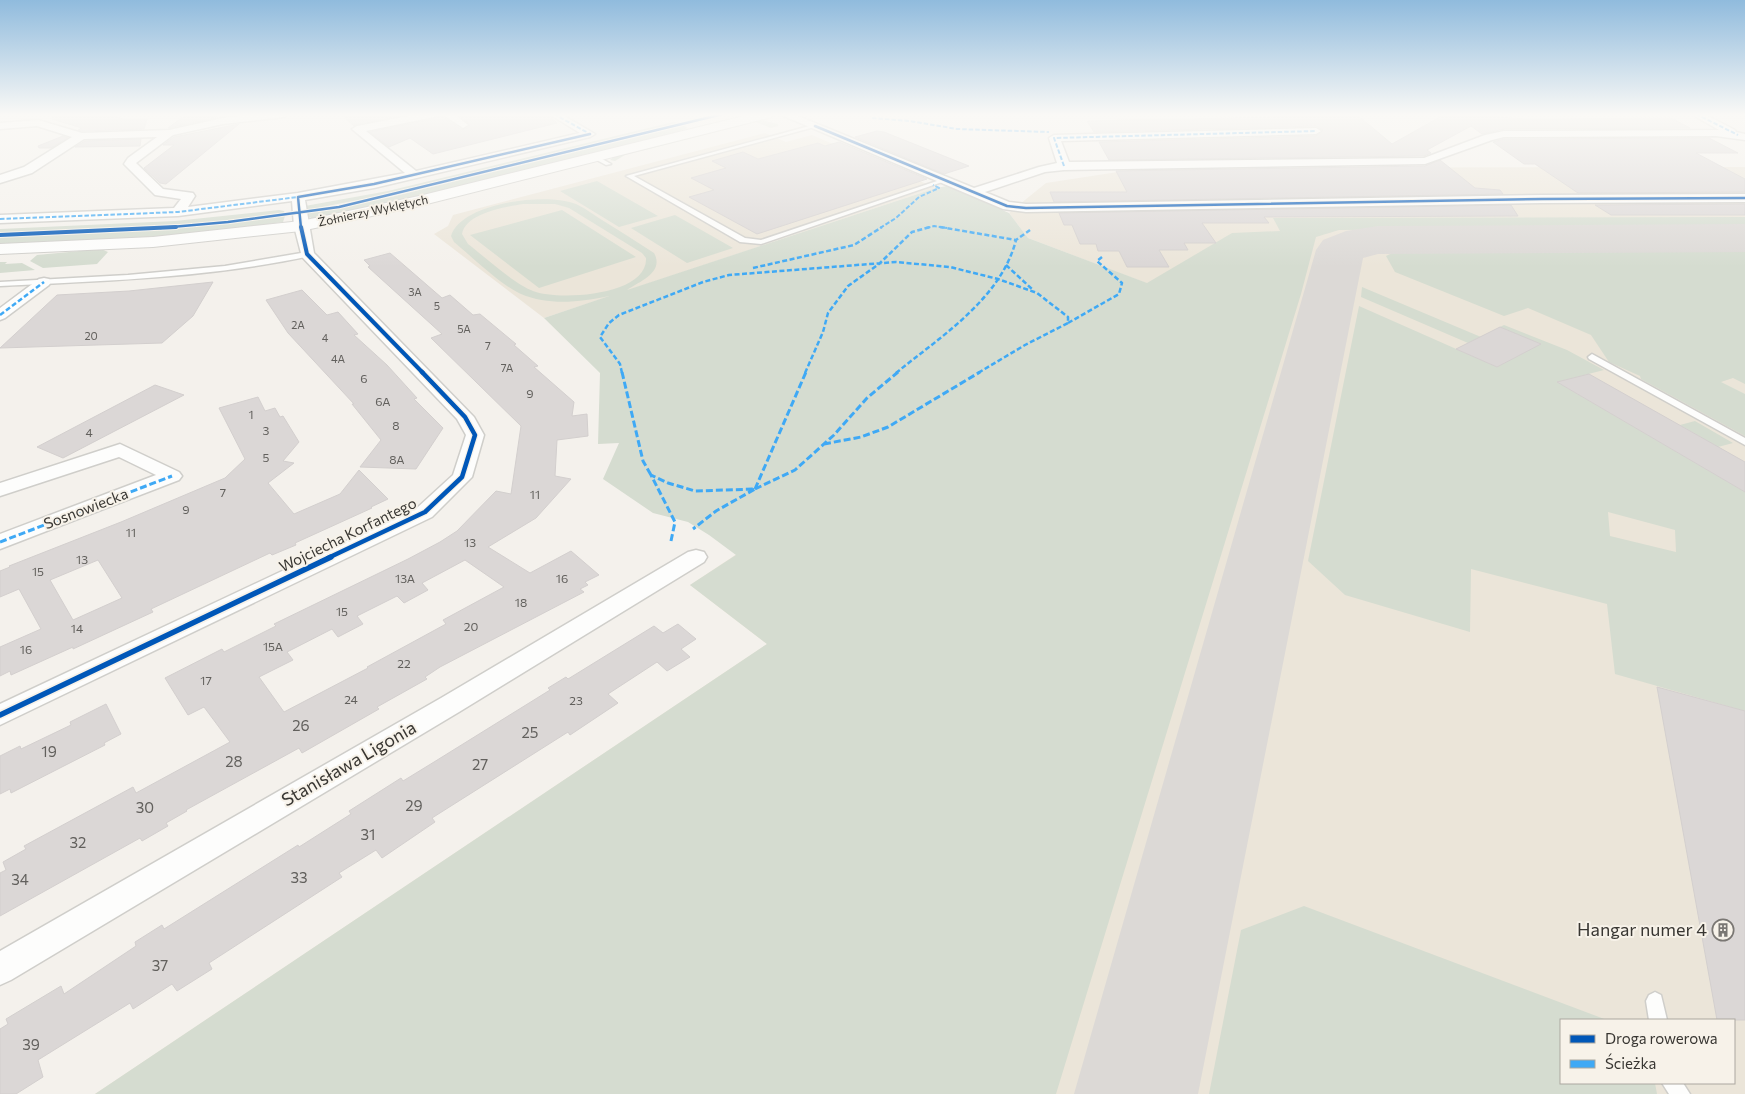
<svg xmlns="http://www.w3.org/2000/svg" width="1745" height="1094" viewBox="0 0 1745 1094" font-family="Commissioner,sans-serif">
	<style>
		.built { fill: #ebe5d9; fill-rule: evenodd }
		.green { fill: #d5dcd0; fill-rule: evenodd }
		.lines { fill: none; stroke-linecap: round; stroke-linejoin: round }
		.taxiway { fill: #dcd9d6; fill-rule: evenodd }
		.building { fill: #dbd7d6; stroke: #d3cfce; fill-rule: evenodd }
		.lane-casing { stroke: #cfceca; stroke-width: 3 }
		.street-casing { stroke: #cfceca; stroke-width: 3 }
		.secondary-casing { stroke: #cfceca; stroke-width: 2 }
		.lane { fill: #fdfdfc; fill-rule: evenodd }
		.street { fill: #fdfdfc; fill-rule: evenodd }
		.secondary { fill: #fdfdfc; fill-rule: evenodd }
		.quiet-far2 { stroke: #3fa9f5; stroke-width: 2; stroke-dasharray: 4.5 2; stroke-linecap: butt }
		.quiet-far1 { stroke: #3fa9f5; stroke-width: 2.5; stroke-dasharray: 5 2.5; stroke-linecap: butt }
		.quiet { stroke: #3fa9f5; stroke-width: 3; stroke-dasharray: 7 3; stroke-linecap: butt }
		.cycleway-far3-casing { stroke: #f7f2e9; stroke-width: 4.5 }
		.cycleway-far2-casing { stroke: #f7f2e9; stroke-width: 6 }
		.cycleway-far1-casing { stroke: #f7f2e9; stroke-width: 7 }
		.cycleway-casing { stroke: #f7f2e9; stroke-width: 9 }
		.cycleway-far3 { stroke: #0057b8; stroke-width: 2.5 }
		.cycleway-far2 { stroke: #0057b8; stroke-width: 4 }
		.cycleway-far1 { stroke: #0057b8; stroke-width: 4.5 }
		.cycleway { stroke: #0057b8; stroke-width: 5.5 }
		.labels { text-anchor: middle; stroke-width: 4; stroke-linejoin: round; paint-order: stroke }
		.far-number-label { font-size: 11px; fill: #62605d }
		.far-street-label { font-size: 12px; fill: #383632; stroke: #f7f2e9 }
		.number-label { font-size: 12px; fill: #62605d }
		.street-label { font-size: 15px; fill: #383632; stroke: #f7f2e9 }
		.near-number-label { font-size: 15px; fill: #62605d }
		.near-street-label { font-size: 18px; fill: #383632; stroke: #f7f2e9 }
		.near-poi-label { font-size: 18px; fill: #383632; stroke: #f7f2e9; text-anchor: end }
	</style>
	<rect width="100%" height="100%" fill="#f4f1ec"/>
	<path class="built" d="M765 133 786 142 812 135 936 188 544 318 434 234 448 226 453 215Z
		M1745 167V1094H95L767 644 690 585 1146 283 1028 238 1009 213 1046 183 1144 168ZM1561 1020H1734V1083H1561Z"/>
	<path class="green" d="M757 119 778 124V126L771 128 756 122 625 155 615 161 610 160 615 156Z
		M673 122 679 123 384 195 307 210 305 206 388 191Z
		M682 125 688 128 680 131 683 132 424 197 315 219 308 217 307 213 391 197Z
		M597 181 658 216 619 227 560 191Z
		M947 186 1009 213 1028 238 1147 283 1232 233 1280 231 1273 218 1745 217V227L1339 230 1316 237 1301 294 1056 1094H95L767 644 690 585 736 555 709 535 688 522 653 513 603 479 619 443 598 444 600 373 544 318 609 296C581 302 549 306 521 294 502 286 471 256 454 242L451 236C461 202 548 192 576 204 585 208 594 215 602 220 620 231 637 242 654 253 665 273 638 282 627 290L936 188ZM523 204H555L569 208 642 253 646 258C648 296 558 301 533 291 514 284 485 257 468 244L462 234C466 213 505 207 523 204Z
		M279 210 284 211 285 214 163 227 0 234V229L175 221Z
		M562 210 636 257 539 288 470 235Z
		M675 215 733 248 687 263 631 228Z
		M285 216 283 222 171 237 0 245V236L168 229Z
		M101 249 108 252 97 264 43 268 30 261 37 255Z
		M1745 249V384L1733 378 1721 382 1745 394V436L1641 379 1640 376 1609 362 1591 335 1528 308 1504 316 1395 272 1386 256 1399 250Z
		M0 262H7L5 264 22 263 35 270 0 273Z
		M1362 287 1481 337 1468 343 1361 297Z
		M1359 306 1497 367 1540 344 1500 327 1504 325 1567 350 1604 370 1557 382 1745 492V711L1615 674 1607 604 1471 569 1470 632 1345 595 1308 561ZM1608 512 1675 530 1676 552 1610 536Z
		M1695 421 1733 443 1718 447 1680 425Z
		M1304 906 1607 1020H1561V1083H1655L1657 1094H1209L1241 930Z"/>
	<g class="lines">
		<path class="taxiway" d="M1745 224V252L1378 254 1363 258 1198 1094H1074L1316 250 1323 240 1346 231 1378 226Z"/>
	</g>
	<path class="building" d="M53 114H106L127 120 147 119 144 129 82 131 78 130 82 128 52 119Z
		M187 114H220L215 118 168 128Z
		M341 114H410L354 126Z
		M457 114H547L557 123 433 154 410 138 389 147 370 132 434 119 440 115 462 130 469 127V124Z
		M1323 114H1356L1392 144 1440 117H1458L1454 114 1526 119 1671 118 1690 128 1504 129 1482 134 1471 126 1427 150 1431 153 1424 156 1109 160 1099 142 1316 136 1323 130 1316 126 1094 132 1087 121 1325 116Z
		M239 124 166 184 160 183 144 168 174 145H163L174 137Z
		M877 131 884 132 969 166 944 174 855 137Z
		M63 136 68 138 51 148H39L38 146Z
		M1709 138 1738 153H1696L1745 179V192L1578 193 1535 164H1524L1493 142 1504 139Z
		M141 139 140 146 75 147 85 141Z
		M839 142 927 179 757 234 689 197 714 190 691 178 726 168 712 161 743 152 758 159 818 143 825 146Z
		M1440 160 1475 188 1500 190 1503 194 1054 202 1050 192H1127L1116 171 1425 166Z
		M1745 204V215H1611L1595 205Z
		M1511 205 1518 216 1264 217 1269 223H1202L1216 243H1184L1188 250H1159L1169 267H1127L1119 251H1098L1096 244H1080L1072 225H1064L1059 213Z
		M390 253 442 298 450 295 473 315 480 314 516 344 514 345 538 366 534 367 574 402 572 416 587 414 588 436 557 440 555 476 571 479 536 518 488 547 530 573 571 551 599 575 585 582 588 585 580 589 584 592 440 667 425 677 427 679 377 707 379 709 302 753 299 748 186 810 187 811 166 823 168 826 142 841 140 838 0 916V873L6 870 3 862 26 849 24 846 133 787 136 793 230 742 204 707 188 715 165 678 222 649 224 652 276 626 274 624 408 559 440 542 457 531 496 491 511 494 521 426 431 338 442 334 368 267 370 266 364 260ZM465 560 504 587 443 620 446 624 367 667 368 668 284 712 259 677 293 660 287 652 332 629 338 637 363 624 357 616 397 596 404 603 428 590 422 583Z
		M213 282 193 316 162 343 0 348 57 295 129 291Z
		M302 290 327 315 338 312 358 334 354 335 387 365 417 398 414 399 443 428 416 469 360 467 381 440 352 404H354L288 333 266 300Z
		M1500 327 1541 344 1497 367 1456 349Z
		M1589 374 1745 462V492L1557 382Z
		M155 385 184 395 63 458 37 447Z
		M258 397 265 411 275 408 280 417 283 416 299 442 283 461 294 463 268 483 294 514 340 494 359 470 388 499 371 507 372 508 295 543 296 545 272 555 270 553 151 609 153 612 73 649V647L11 675 10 671 0 676V647L41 629 19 589 0 597V571L10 567 9 566 121 522 225 478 245 459 219 408ZM98 560 122 598 73 620 50 580Z
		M678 624 696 639 681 649 690 657 667 671 657 662 608 694 618 703 570 735 568 732 432 818 435 822 382 858 376 850 339 873 342 877 209 963 212 969 177 991 172 984 133 1009 130 1003 38 1060 43 1077 16 1094H0V1029L8 1024 6 1019 61 986 64 994 136 946 135 942 162 925 164 929 298 845 299 847 351 814 349 811 401 778 403 781 434 762 550 690 548 688 566 677 568 679 654 626 663 633Z
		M1657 687 1745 711V1020H1717Z
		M106 704 121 734 104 743 105 745 11 793 10 789 0 794V756L20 746 21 749 71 725 70 722Z"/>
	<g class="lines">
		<g class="lane-casing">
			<path id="lane" d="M813 125 818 126 634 176 745 238 761 240 943 179 948 180 761 244 740 242 626 176Z
				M593 156H597L611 164 606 165 593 158Z
				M307 252 311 254 310 256C208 278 103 281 0 286V282L128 275 225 266Z
				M1592 354 1745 438V445L1589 359 1588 357Z
				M1655 992 1661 995 1667 1020H1649L1646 1001 1649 995Z
				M1662 1083H1683L1690 1094H1669Z"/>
		</g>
		<g class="street-casing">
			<path id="street" d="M259 114H289L284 117 223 124 173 135 136 163 163 189 193 193 195 196 188 207 298 193 405 173 352 129 357 126 419 114H439L434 117 366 131 416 171 580 133 549 114H561L595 134 590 137 374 188 305 200 314 253 474 417 484 435 472 477 432 517 0 725V704L418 507 453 475 466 435 457 419 302 257 294 226 292 201 178 216 0 223V215L174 208 181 199 155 195 124 164 128 158 157 137 84 139 32 173 0 183V175L24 167 72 137 37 126 0 129V123L38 120 82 133 169 130 223 118Z
				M442 114H454L468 125 463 128Z
				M779 114H793L974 188 1039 167 1057 163 1049 138 1054 135 1316 128 1321 131 1316 134 1061 141 1069 162 1424 158 1485 135 1504 131 1719 130 1691 114H1704L1735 130 1736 132 1745 134V140L1716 136 1504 137 1492 140 1425 164 1064 170 1045 172 985 192 1009 202 1026 204 1542 195 1745 194V202L1542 203 1026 212 1003 209Z
				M44 278 49 279 51 282 49 285 5 318 0 320V308L39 279Z
				M120 444 179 472 182 476 179 480 0 549V534L156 475 119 457 0 496V483Z
				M696 550 704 552 707 557 704 562 459 712 11 980 0 985V951L441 698 688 552Z"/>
		</g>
		<g class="secondary-casing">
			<path id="secondary" d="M752 114H774L772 117 419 206 301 231 153 247 0 254V244L153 237 301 221 419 196Z"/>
		</g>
		<use href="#lane" class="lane"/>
		<use href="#street" class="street"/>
		<use href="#secondary" class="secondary"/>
		<path class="quiet-far2" d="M554 114 590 134
			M1696 114 1738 135
			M872 118 910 121 957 129 1049 132
			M1064 166 1054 138 1316 131
			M0 219 178 212 298 197
			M880 228 896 218 919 197 939 188 933 185
			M926 228 934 226 947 228"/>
		<path class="quiet-far1" d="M940 227 1016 240
			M1006 265 1033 290
			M753 268 854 245 882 227
			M0 315 44 282
			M1068 323 1119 294 1122 283 1097 261 1102 257
			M622 373 620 364 600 337 609 323 619 315 703 282 729 275 896 262 950 267 998 279 1037 293 1068 317V323L1025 345 978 373
			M805 373 823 332 828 313 848 286 879 264 912 232 930 227
			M896 373C940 337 1001 299 1016 240L1030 230"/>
		<path class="quiet" d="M622 372 643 461 651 475
			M824 444 861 437 888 427 980 372
			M755 489 806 372
			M755 489 795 470 834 435 867 398 898 372
			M671 541 675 522 651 475 668 483 695 491 755 489 716 511 693 529
			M0 542 172 476"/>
		<g class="cycleway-far3-casing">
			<path id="cycleway-far3" d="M815 126 1007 206 1026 208 1542 199 1745 198
				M160 228 228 222 339 207 723 114
				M301 228 298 197 374 184 590 134"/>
		</g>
		<g class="cycleway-far2-casing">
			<path id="cycleway-far2" d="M301 227 307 254 423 373
				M0 235 176 227"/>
		</g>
		<g class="cycleway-far1-casing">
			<path id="cycleway-far1" d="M328 558 425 512 462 477 475 435 465 417 422 372"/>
		</g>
		<g class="cycleway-casing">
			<path id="cycleway" d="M0 715 331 557"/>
		</g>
		<use href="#cycleway-far3" class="cycleway-far3"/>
		<use href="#cycleway-far2" class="cycleway-far2"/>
		<use href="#cycleway-far1" class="cycleway-far1"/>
		<use href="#cycleway" class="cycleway"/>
	</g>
	<linearGradient id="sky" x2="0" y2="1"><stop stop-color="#90bbdd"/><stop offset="0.43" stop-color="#faf9f6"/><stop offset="1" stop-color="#faf9f6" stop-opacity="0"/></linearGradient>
	<rect width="1745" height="267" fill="url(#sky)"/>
	<defs>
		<g id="building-ring" transform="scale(1.125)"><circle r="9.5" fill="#f7f2e9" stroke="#7a7773" stroke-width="1.5"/><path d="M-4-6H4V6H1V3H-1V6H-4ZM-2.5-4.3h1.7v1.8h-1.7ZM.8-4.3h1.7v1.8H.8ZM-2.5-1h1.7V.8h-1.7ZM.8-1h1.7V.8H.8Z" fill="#7a7773"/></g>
	</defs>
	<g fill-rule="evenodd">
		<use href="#building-ring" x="1723" y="930"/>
	</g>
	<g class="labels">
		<g class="far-number-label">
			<text x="415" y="296">3A</text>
			<text x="437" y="310">5</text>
			<text x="298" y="329">2A</text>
			<text x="464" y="333">5A</text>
			<text x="91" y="340">20</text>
			<text x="325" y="342">4</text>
			<text x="488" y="350">7</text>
			<text x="338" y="363">4A</text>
			<text x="507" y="372">7A</text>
		</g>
		<g class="far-street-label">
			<text transform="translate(373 211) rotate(-12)" y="4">Żołnierzy Wyklętych</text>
		</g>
		<g class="number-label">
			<text x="364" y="383">6</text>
			<text x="530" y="398">9</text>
			<text x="383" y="406">6A</text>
			<text x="251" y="419">1</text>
			<text x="396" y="430">8</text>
			<text x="266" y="435">3</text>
			<text x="89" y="437">4</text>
			<text x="266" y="462">5</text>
			<text x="397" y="464">8A</text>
			<text x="223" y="497">7</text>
			<text x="535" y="499">11</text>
			<text x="186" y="514">9</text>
			<text x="131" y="537">11</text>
			<text x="470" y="547">13</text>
			<text x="82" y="564">13</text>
			<text x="38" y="576">15</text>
			<text x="405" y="583">13A</text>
			<text x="562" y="583">16</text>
			<text x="521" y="607">18</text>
			<text x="342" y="616">15</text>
			<text x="471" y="631">20</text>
			<text x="77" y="633">14</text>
			<text x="273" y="651">15A</text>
			<text x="26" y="654">16</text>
			<text x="404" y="668">22</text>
			<text x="206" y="685">17</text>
			<text x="351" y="704">24</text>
			<text x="576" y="705">23</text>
		</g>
		<g class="street-label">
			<text transform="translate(86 509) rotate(-21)" y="5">Sosnowiecka</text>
			<text transform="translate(348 535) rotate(-26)" y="5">Wojciecha Korfantego</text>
		</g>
		<g class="near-number-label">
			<text x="301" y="731">26</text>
			<text x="530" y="738">25</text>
			<text x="49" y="757">19</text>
			<text x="234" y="767">28</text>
			<text x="480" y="770">27</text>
			<text x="414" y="811">29</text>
			<text x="145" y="813">30</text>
			<text x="368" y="840">31</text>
			<text x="78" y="848">32</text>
			<text x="299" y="883">33</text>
			<text x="20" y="885">34</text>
			<text x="160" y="971">37</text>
			<text x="31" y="1050">39</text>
		</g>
		<g class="near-street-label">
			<text transform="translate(349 764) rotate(-30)" y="6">Stanisława Ligonia</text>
		</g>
		<g class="near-poi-label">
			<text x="1707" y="936">Hangar numer 4</text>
		</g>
	</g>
	<rect x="1560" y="1019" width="175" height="65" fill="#f7f2e9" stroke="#aba7a0"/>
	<rect x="1570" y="1035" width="25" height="8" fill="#0057b8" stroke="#aba7a0"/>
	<text x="1605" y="1044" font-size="15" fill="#383632">Droga rowerowa</text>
	<rect x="1570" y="1060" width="25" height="8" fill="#3fa9f5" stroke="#aba7a0"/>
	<text x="1605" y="1069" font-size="15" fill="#383632">Ścieżka</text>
</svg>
